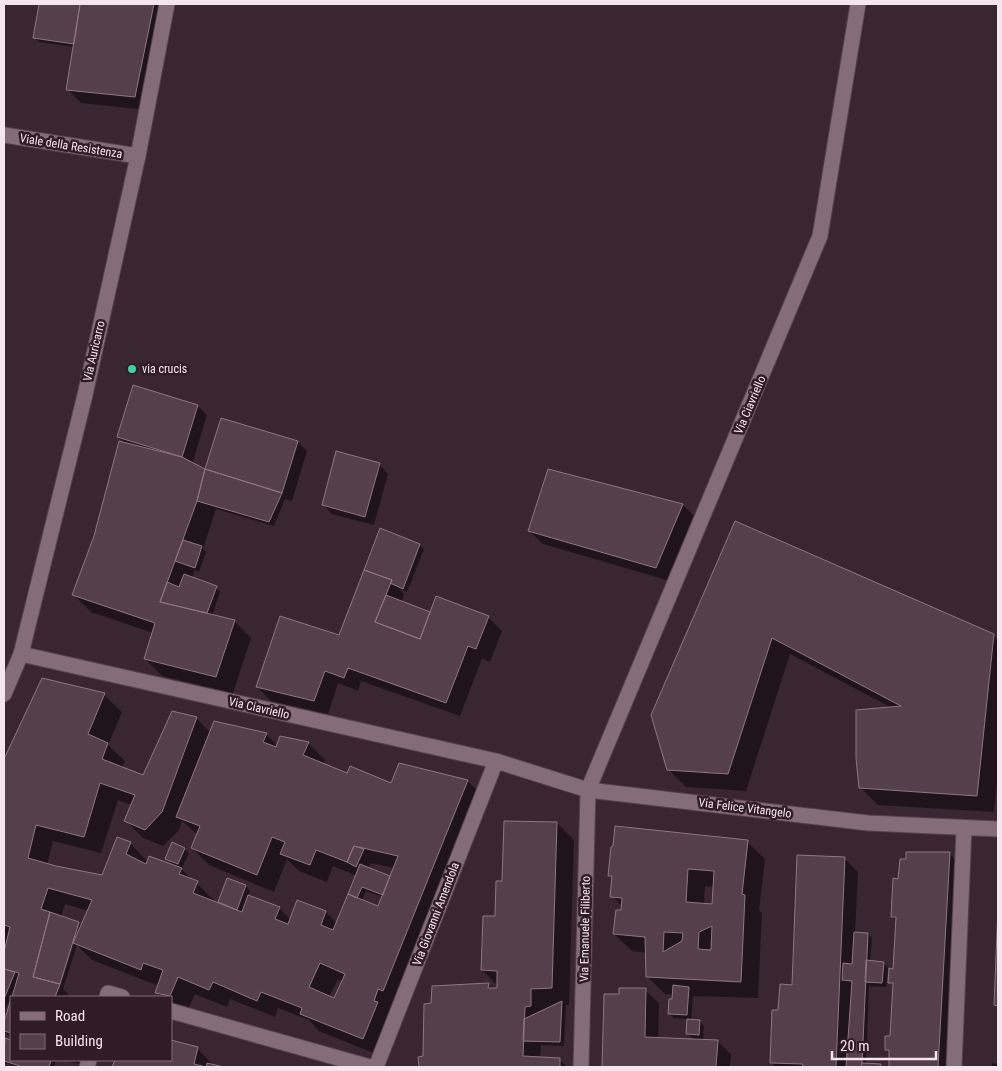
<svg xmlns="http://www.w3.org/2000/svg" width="1002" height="1071" viewBox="0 0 1002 1071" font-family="'Roboto Condensed',sans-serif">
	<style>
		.shadow { fill: #0007; fill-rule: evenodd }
		.building { fill: #553f4a; stroke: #8f7683; fill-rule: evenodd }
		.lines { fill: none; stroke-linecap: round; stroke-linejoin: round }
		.minor-casing { stroke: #54424b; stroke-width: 17 }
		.tertiary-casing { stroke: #54424b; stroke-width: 17 }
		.minor { stroke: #846c78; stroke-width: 15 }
		.tertiary { stroke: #846c78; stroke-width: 15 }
		.poi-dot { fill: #3bd4a4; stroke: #301c27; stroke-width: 2 }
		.labels { text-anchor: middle; stroke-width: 5; stroke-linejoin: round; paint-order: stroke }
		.street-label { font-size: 12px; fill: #f5e6ed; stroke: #301c27 }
		.poi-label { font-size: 12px; fill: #f5e6ed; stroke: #301c27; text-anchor: start }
	</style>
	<rect width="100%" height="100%" fill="#3a2630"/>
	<path class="shadow" d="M40 4H170L148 110 81 103 68 89 74 47 39 42 34 37Z
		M198 406 207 415 192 464 206 471 298 442 307 451 292 501 285 499 274 526 216 509 203 549 206 552 199 572 195 570 192 578 216 587 220 592 212 616 234 621 251 638 233 693 162 676 145 659 153 633 91 612 74 595 125 444 118 437Z
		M379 464 388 474 374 525 332 514 323 504Z
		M549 470 683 505 696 518 670 581 543 544 529 531Z
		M736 522 993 635 998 641V773L994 812 878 805 861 788 892 708 790 654 746 791 686 787 668 769Z
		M419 545 424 549 407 592 399 589 404 594 402 602 431 613 488 617 502 631 490 662 482 658 460 716 361 681 358 691 338 683 328 714 271 701 257 687 340 637Z
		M43 679 104 695 122 712 108 745 125 761 122 768 144 777 173 712 197 719 211 733 266 734 278 746 308 743 325 760 323 765 348 775 392 784 400 765 468 781 485 799 381 1056 319 1031 309 1020 278 1008 275 1017 230 999 227 1007 195 994 187 1012 171 1007V997H161L157 992 159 986 92 960 77 945 63 989 71 997H13L15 992 13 991 4 1012V762ZM118 800 132 805 126 821 143 838 163 846 179 830 182 821 198 835 192 848 209 865 274 892 287 859 299 871 327 882 333 866 357 876 337 924 326 912 298 902 291 920 279 908 248 896 250 891 246 886 228 880 219 902 223 906 213 902 214 900 178 866 182 868 189 853 184 849 167 858 175 867 148 862 130 843 102 877 47 865 53 841 101 853ZM371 863 394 868 391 877 368 869ZM366 891 383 897 379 908 362 901ZM65 904 88 911 82 926 80 924 59 990H57L77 924H79L61 917ZM338 979 343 982 334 1000 329 997Z
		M557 823 574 840 569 1005H566L564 1046 541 1045 540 1058 559 1059 567 1067H420L419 1058 424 1057 488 985 493 989H498V986L482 970 496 917 503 882Z
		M747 842 765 859 759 910 762 913 758 998 693 996 691 1020 700 1021 704 1026 703 1040 717 1041 731 1054 730 1067H604L605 995 620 996 645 990 659 1003 658 1039 694 1040 687 1033 688 1019 674 1018 669 1014 673 995 665 994 648 977 647 953 632 951 614 934 623 907 612 896 613 879 610 876ZM705 886 714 887 713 905 704 904Z
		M949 853 966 871 955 1067H890L891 1054 886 1049 891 1038 894 987 890 982 894 970 897 921 892 916 900 880Z
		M844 858 858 872 855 933 868 934 872 938 870 962 883 963 888 968 886 987 869 986 866 1064 881 1065 883 1067H776L771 1063 780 1011 793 986Z
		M998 936V1008L995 1005Z
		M11 1003V1039L4 1031Z
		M6 1040 11 1041V1060H56L54 1067H17L5 1063 4 1047Z
		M197 1048 214 1066 219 1067H114L116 1060H171Z
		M64 1060H92L90 1067Z
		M992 1063 998 1064V1067H992Z"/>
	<path class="building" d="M39 4H80L74 44 33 38Z
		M80 4H154L135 97 66 90Z
		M133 385 198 405 182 457 117 437Z
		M221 418 298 441 282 493 205 469Z
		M119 441 182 457 205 469 197 501 160 602 235 620 216 677 144 659 155 623 72 595 94 536Z
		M336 451 380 463 365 517 322 505Z
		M205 469 282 493 269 522 197 501Z
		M548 469 683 504 656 568 528 531Z
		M735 521 994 634 977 796 859 788 856 758V710L901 706 772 638 728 774 667 770 651 715Z
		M380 528 420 544 403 589 390 583 392 580 364 570Z
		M183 540 202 546 195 568 175 561Z
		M364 570 392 580 375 622 420 639 436 596 489 616 476 649 468 646 446 703 348 668 344 678 325 671 314 701 256 687 280 616 339 635Z
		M184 574 217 586 207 613 160 602 167 582 179 587Z
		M386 595 430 612 420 639 375 622Z
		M42 678 105 693 88 734 108 743 102 759 143 775 172 711 197 717 162 812 145 830 124 821 135 795 100 783 84 837 36 825 28 858 56 866 102 875 117 837 131 842 126 854 146 864 149 856 182 868 179 874 198 881 193 893 242 912 248 895 280 907 275 919 288 924 297 900 326 911 321 925 333 930 348 894 378 906 398 856 354 846 347 862 316 850 310 865 280 854 285 842 272 837 257 875 191 848 200 826 176 817 214 721 267 733 263 742 276 747 280 736 309 742 303 755 347 773 350 766 391 783 399 763 468 780 383 991 378 989 374 1001 378 1002 363 1039 300 1014 302 1008 261 992 257 1001 213 982 209 990 178 977 170 996 155 993 163 970 143 963 141 970 73 943 92 900 48 888 41 909 50 912 33 977 60 984 55 997H12L19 973 4 969V952L10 927 4 925V759ZM320 963 345 974 334 998 309 987Z
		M504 821 557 822 552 988 531 989V1006L525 1007 523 1056 560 1058V1067H419L418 1057 423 1056 424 1004 431 1003 432 986 489 983 488 988H497V971L481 970 483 916H495L496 881H502Z
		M615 826 748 840 742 894 745 895 741 982 646 977 645 937 613 934 616 910H621L622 898 610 897 612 876H608L611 847 613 846ZM688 869 714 871 712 904 686 902ZM712 926 711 950 698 949 699 932ZM664 932 683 933 682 941 663 952Z
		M172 842 185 848 178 864 165 859Z
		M354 846 364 849 356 867 347 862Z
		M906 852H950L938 1067H889V1050H885V1036H890L893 983H888L889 968 893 969 896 917H891L893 878 898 879 900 859H906Z
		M797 855 845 857 836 1067H802L803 1064 770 1063 772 1010H778L780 984 792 985Z
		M360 864 390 876 383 895 362 887 357 898 348 894Z
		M227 878 246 885 237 910 218 902Z
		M998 908V1006L994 1005Z
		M50 912 79 922 60 984 33 977Z
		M854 932 868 933 862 1063 861 1067H846L852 981 842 980 843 963 852 964Z
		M866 960 884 962 882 983 865 982Z
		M4 969 15 972 4 999Z
		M673 985 689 987 687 1015 668 1014 669 999H672Z
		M619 988H646L645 1037 718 1040 716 1067H602L604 994H619Z
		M11 999V1033L4 1031V1022Z
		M562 1001 560 1042 523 1041 524 1019Z
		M687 1019 700 1020 699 1035 686 1034Z
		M5 1038 11 1040V1060H51L49 1067H20V1066L4 1061Z
		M171 1040 198 1047 194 1064 206 1067 207 1063 224 1067H112L115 1060H171Z
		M862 1063 881 1064V1067H861Z"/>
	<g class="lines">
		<g class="minor-casing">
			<path id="minor" d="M4 135 138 156
				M21 654 496 761 588 790 868 823 998 829
				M107 997 108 993 122 997
				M171 1011 370 1067
				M87 1067 89 1060
				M376 1067 496 761
				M581 1067 588 790 820 236 858 4
				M954 1067 964 829"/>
		</g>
		<g class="tertiary-casing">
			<path id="tertiary" d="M4 694 21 654 85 395 138 156 167 4"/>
		</g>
		<use href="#minor" class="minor"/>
		<use href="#tertiary" class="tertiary"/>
	</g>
	<circle class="poi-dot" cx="132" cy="369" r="5"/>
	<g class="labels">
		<g class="street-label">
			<text transform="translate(71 146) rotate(9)" y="4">Viale della Resistenza</text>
			<text transform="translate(94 351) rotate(-77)" y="4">Via Auricarro</text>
			<text transform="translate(750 405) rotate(-67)" y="4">Via Ciavriello</text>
			<text transform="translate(259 708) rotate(13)" y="4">Via Ciavriello</text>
			<text transform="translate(745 808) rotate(7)" y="4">Via Felice Vitangelo</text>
			<text transform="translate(436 914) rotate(-69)" y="4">Via Giovanni Amendola</text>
			<text transform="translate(585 929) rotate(-89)" y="4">Via Emanuele Filiberto</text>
		</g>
		<g class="poi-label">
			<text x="142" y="373">via crucis</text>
		</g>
	</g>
	<rect width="1002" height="1071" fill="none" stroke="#f5e6ed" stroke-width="10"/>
	<rect x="10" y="996" width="162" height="65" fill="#301c27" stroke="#7f6d76"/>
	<rect x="20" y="1012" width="25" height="8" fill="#846c78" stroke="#7f6d76"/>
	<text x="55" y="1021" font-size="15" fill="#f5e6ed">Road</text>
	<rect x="20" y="1034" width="25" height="15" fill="#553f4a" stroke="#7f6d76"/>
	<text x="55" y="1046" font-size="15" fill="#f5e6ed">Building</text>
	<path d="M832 1051v8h104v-8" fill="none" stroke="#f5e6ed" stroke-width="2.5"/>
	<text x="840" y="1051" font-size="15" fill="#f5e6ed" stroke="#301c27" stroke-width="4" paint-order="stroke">20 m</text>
</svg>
